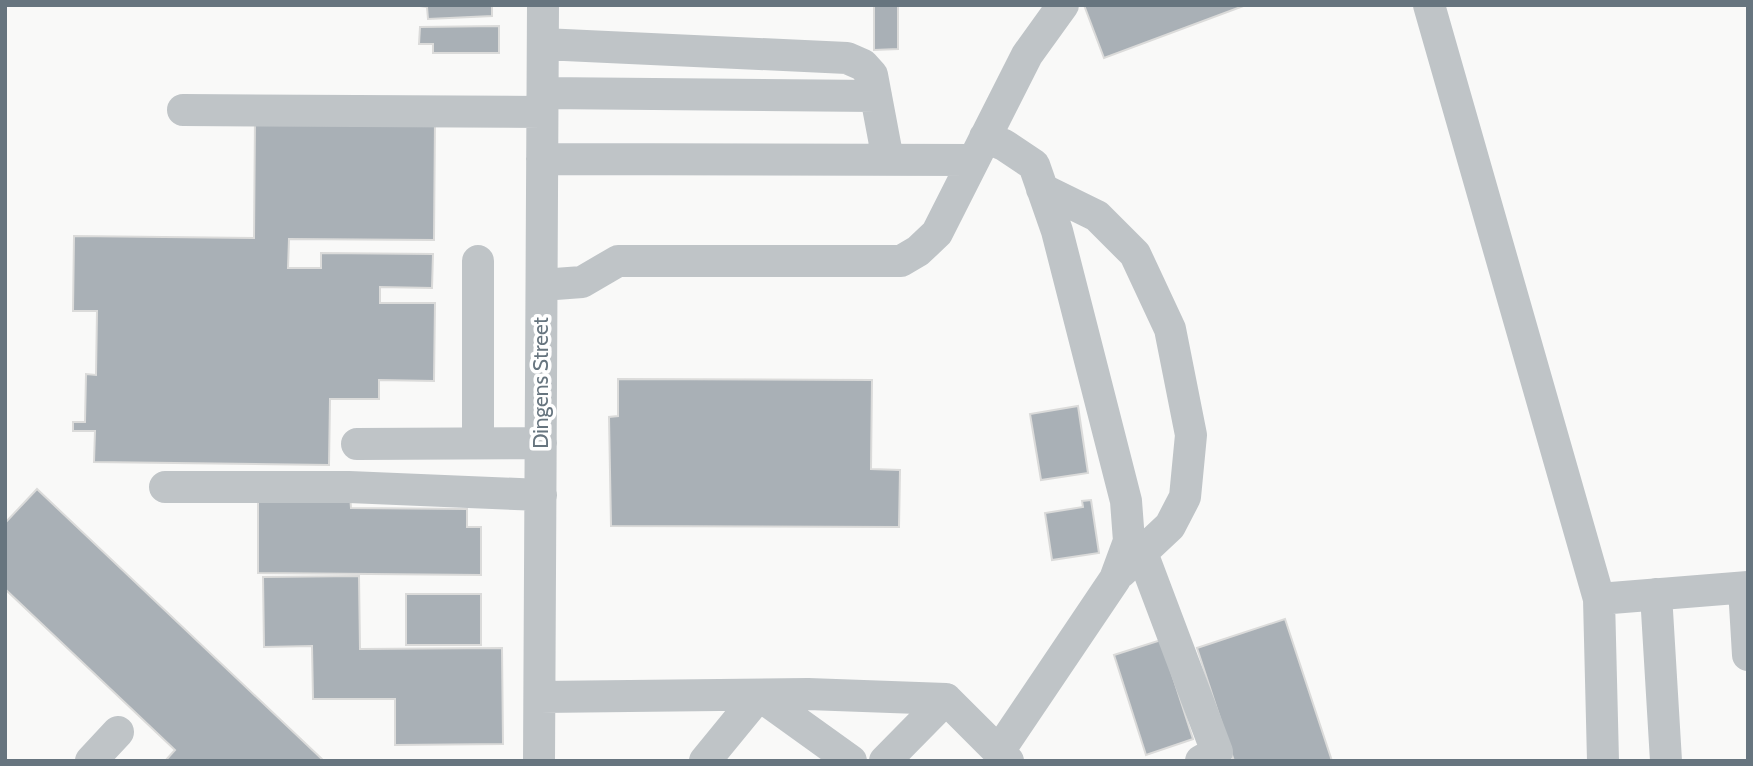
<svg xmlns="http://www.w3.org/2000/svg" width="1753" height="766" viewBox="0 0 1753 766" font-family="Cabin,sans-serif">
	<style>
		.building { fill: #a9b0b6; stroke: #dbdbda; stroke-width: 2 }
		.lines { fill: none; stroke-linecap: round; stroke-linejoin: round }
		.minor { stroke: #bfc4c7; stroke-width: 32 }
		.labels { text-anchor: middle; stroke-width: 7; stroke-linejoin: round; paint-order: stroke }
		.street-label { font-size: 21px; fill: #67757f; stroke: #fff }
	</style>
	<rect width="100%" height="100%" fill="#f9f9f8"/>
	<path class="building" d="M413 5H492V16L428 19 427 7Z
		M874 5H898V49L874 50Z
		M1084 5H1246L1104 58Z
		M499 26V53H433V44H419L420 27Z
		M255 118 435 120 434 240 289 239 288 268H321V253L433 254 432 288 380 287V303H435L434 381 379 380V399H330L329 465 94 462 95 431H73V422H85L86 374 96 375 97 311H73L74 236 254 238Z
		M618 379 872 380 871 469 900 470 899 527 611 526 609 417 618 416Z
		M1078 406 1088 473 1041 480 1030 414Z
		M37 489 324 761H165L175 750 5 589V523Z
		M258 493 350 494 351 508 467 509V527H481V575L258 573Z
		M1091 500 1099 553 1052 560 1045 513 1083 507 1082 501Z
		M359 576 360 649 502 648 503 744 395 745V699H313L312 646 264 647 263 577Z
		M406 594H481V645H406Z
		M1285 619 1332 761H1234L1197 648Z
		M1161 640 1193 739 1146 755 1114 655Z"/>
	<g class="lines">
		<path class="minor" d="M1429 5 1599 599 1603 761
			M543 44 847 58 863 65 872 75 888 160
			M543 93 876 96
			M183 110 542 112
			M985 137 1004 145 1034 165 1057 231 1126 501 1129 541 1115 579 999 751
			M542 159 974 160
			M1042 189 1097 216 1135 254 1170 329 1191 435 1185 497 1170 526 1121 572
			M542 285 582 282 618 261H901L918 251 937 233 1027 55 1063 5
			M478 443V261
			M357 444 541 443
			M165 487H349L541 495
			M1142 553 1217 752 1201 761
			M1744 588 1748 655
			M1656 594 1666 761
			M1599 599 1748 587
			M540 697 808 694 946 699 1008 761
			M91 761 118 732
			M539 761 543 5
			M705 761 759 695 851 761
			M885 761 946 699"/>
	</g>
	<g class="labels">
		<g class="street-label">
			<text transform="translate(541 383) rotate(-90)" y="7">Dingens Street</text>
		</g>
	</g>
	<rect width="1753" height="766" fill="none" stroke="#67757f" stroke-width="14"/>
</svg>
